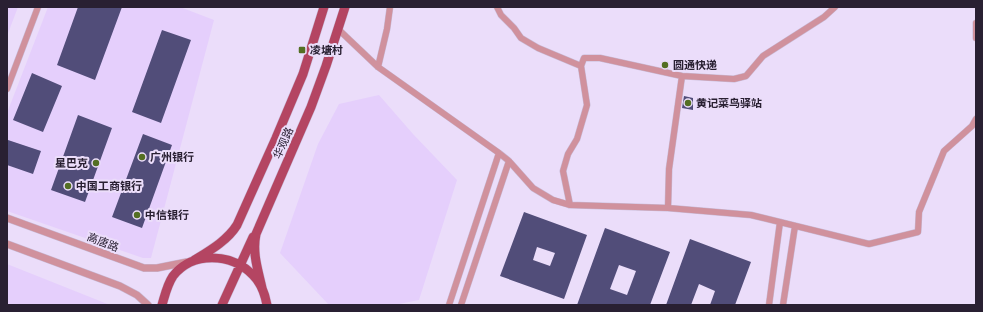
<svg xmlns="http://www.w3.org/2000/svg" width="983" height="312" viewBox="0 0 983 312" font-family="'Fira Sans Condensed','Noto Sans SC',sans-serif">
	<style>
		.built { fill: #e5cffc }
		.building { fill: #514d79; fill-rule: evenodd }
		.lines { fill: none; stroke-linecap: round; stroke-linejoin: round }
		.minor-casing { stroke: #c8bbd6; stroke-width: 7 }
		.tertiary-casing { stroke: #c8bbd6; stroke-width: 8 }
		.primary-casing { stroke: #c8bbd6; stroke-width: 10 }
		.minor { stroke: #d0919d; stroke-width: 6 }
		.tertiary { stroke: #d0919d; stroke-width: 7 }
		.primary { stroke: #b44562; stroke-width: 9 }
		.poi-dot { fill: #546f23; stroke: #ebddfa; stroke-width: 1.5 }
		.labels { text-anchor: middle; stroke-width: 4; stroke-linejoin: round; paint-order: stroke }
		.poi-label { font-size: 11px; font-weight: bold; fill: #292032; stroke: #ebddfa; text-anchor: start }
		.street-label { font-size: 11px; fill: #292032; stroke: #ebddfa }
	</style>
	<rect width="100%" height="100%" fill="#ebddfa"/>
	<path class="built" d="M7 7H18L7 36Z
		M48 7H180L214 20 151 258H143L7 211V113Z
		M379 95 413 134 457 180 419 300 394 305H329L280 253 318 144 339 104Z
		M7 264 110 305H7Z"/>
	<path class="building" d="M78 7H122L95 80 57 65Z
		M162 30 191 40 161 123 132 112Z
		M32 73 62 86 43 132 13 120Z
		M684 96 693 98V110L682 108Z
		M78 115 112 128 85 202 51 190Z
		M143 134 172 145 142 228 112 217Z
		M8 140 41 151 33 174 7 165V144Z
		M524 212 587 235 564 299 500 276ZM537 247 555 253 550 266 533 260Z
		M605 228 670 252 650 305H577ZM619 265 636 271 627 295 610 289Z
		M690 239 751 262 735 305H710L715 291 699 284 691 305H666Z"/>
	<g class="lines">
		<g class="minor-casing">
			<path id="minor" d="M497 7 501 15 514 28 521 38 538 48 581 66 584 58H600L682 76 734 79 746 76 763 56 824 17 835 7
				M976 23V38
				M338 29 378 67 499 153 509 161 533 188 553 200 570 205 668 208 751 215 869 244 918 232 919 212 944 151 972 126 976 119
				M378 67 387 29 390 7
				M7 89 38 7
				M570 205 563 171 568 154 577 139 587 105 581 66
				M668 208 669 169 682 76
				M449 305 499 153
				M461 305 509 161
				M769 305 780 222
				M783 305 795 226"/>
		</g>
		<g class="tertiary-casing">
			<path id="tertiary" d="M7 218 144 268H157L187 262
				M7 244 120 286 137 295 148 305"/>
		</g>
		<g class="primary-casing">
			<path id="primary" d="M193 261C209 251 227 241 237 225L276 138 303 74 324 7
				M262 288C258 270 252 253 256 234L311 107 326 66 345 7
				M162 305C165 295 167 285 173 276 193 251 231 253 253 275 261 283 265 294 267 305
				M222 305 253 237"/>
		</g>
		<use href="#minor" class="minor"/>
		<use href="#tertiary" class="tertiary"/>
		<use href="#primary" class="primary"/>
	</g>
	<g class="poi-dot">
		<rect x="298" y="46" width="8" height="8" rx="2"/>
		<circle cx="665" cy="65" r="4"/>
		<circle cx="688" cy="103" r="4"/>
		<circle cx="142" cy="157" r="4"/>
		<circle cx="96" cy="163" r="4"/>
		<circle cx="68" cy="186" r="4"/>
		<circle cx="137" cy="215" r="4"/>
	</g>
	<g class="labels">
		<g class="poi-label">
			<text x="310" y="54">凌塘村</text>
			<text x="673" y="69">圆通快递</text>
			<text x="696" y="107">黄记菜鸟驿站</text>
			<text x="150" y="161">广州银行</text>
			<text x="88" y="167" text-anchor="end">星巴克</text>
			<text x="76" y="190">中国工商银行</text>
			<text x="145" y="219">中信银行</text>
		</g>
		<g class="street-label">
			<text transform="translate(283 143) rotate(-66)" y="4">华观路</text>
			<text transform="translate(103 242) rotate(21)" y="4">高唐路</text>
		</g>
	</g>
	<rect width="983" height="312" fill="none" stroke="#292032" stroke-width="16"/>
</svg>
